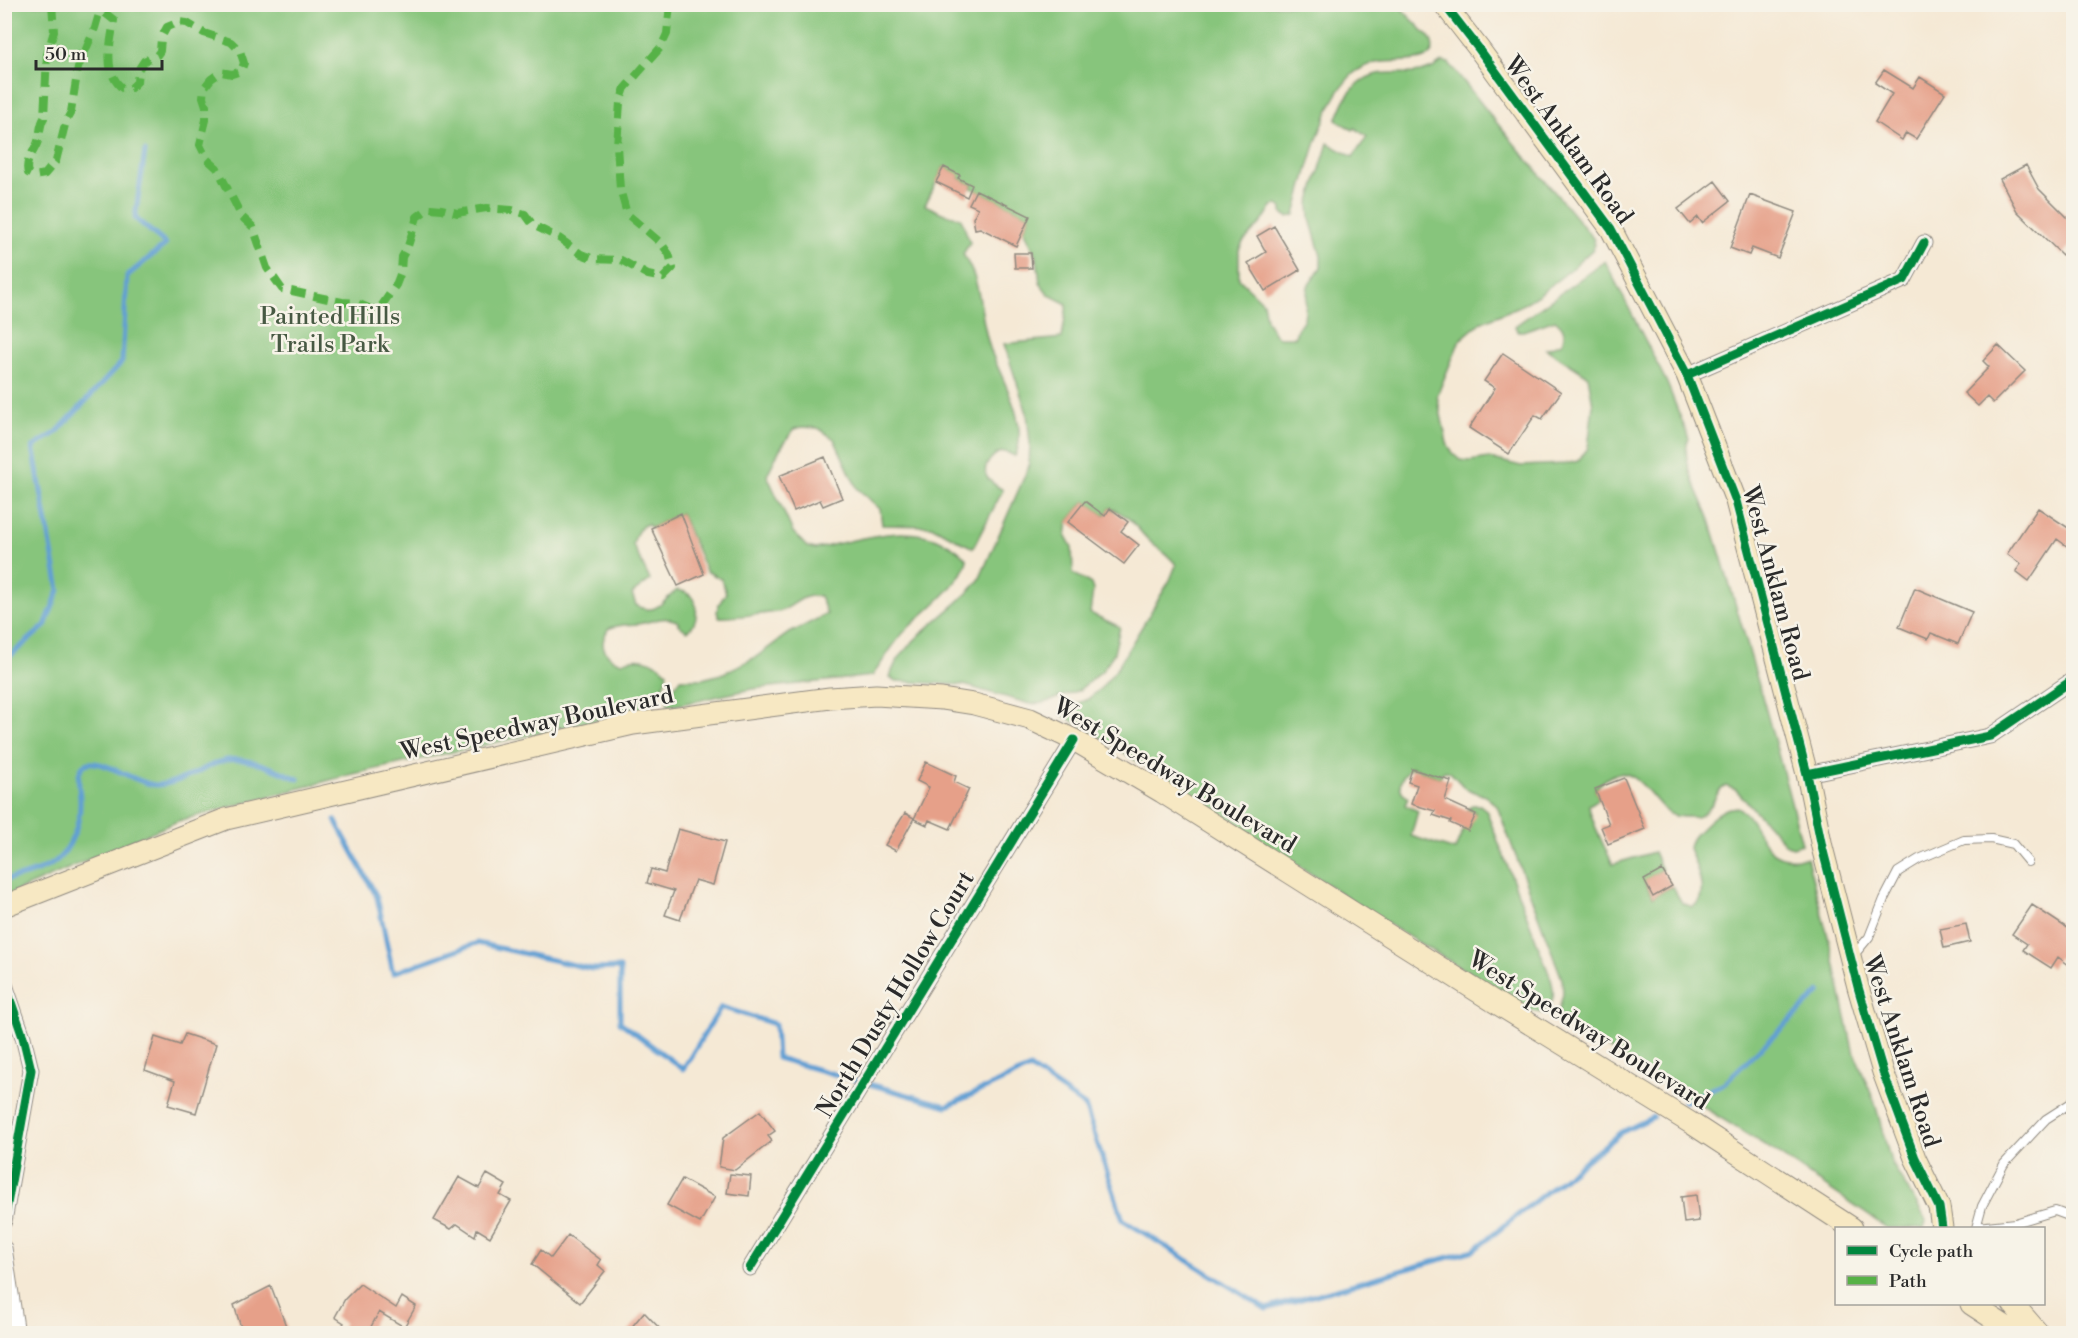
<svg xmlns="http://www.w3.org/2000/svg" width="2078" height="1338" viewBox="0 0 2078 1338" font-family="'Libre Bodoni',serif">
	<style>
		.green { fill: #87c57c; stroke: #597854; stroke-width: 1.5 }
		.lines { fill: none; stroke-linecap: round; stroke-linejoin: round }
		.stream { stroke: #619fd3; stroke-width: 5 }
		.building { fill: #e6a089 }
		.lane-casing { stroke: #908a80; stroke-width: 10 }
		.street-casing { stroke: #908a80; stroke-width: 17 }
		.secondary-casing { stroke: #908a80; stroke-width: 23 }
		.lane { stroke: #fff; stroke-width: 8 }
		.street { stroke: #fff; stroke-width: 15 }
		.secondary { stroke: #f7e8c3; stroke-width: 21 }
		.quiet { stroke: #56b246; stroke-width: 8; stroke-dasharray: 15 8; stroke-linecap: butt }
		.cycleway-casing { stroke: #f7f3e8; stroke-width: 13 }
		.cycleway { stroke: #00873e; stroke-width: 9 }
		.labels { text-anchor: middle; stroke-width: 5; stroke-linejoin: round; paint-order: stroke }
		.street-label { font-size: 24px; fill: #2b2b2b; stroke: #f7f3e8 }
		.park-label { font-size: 24px; fill: #475943; stroke: #f7f3e8 }
	</style>
	<rect width="100%" height="100%" fill="#f7f3e8"/>
	<filter id="ink" filterUnits="userSpaceOnUse"><feTurbulence type="fractalNoise" baseFrequency=".0167" numOctaves="2"/><feDisplacementMap in="SourceGraphic" scale="12" xChannelSelector="R" yChannelSelector="G"/><feConvolveMatrix kernelMatrix="1 2 1 2 8 2 1 2 1" color-interpolation-filters="sRGB"/></filter>
	<filter id="wash" filterUnits="userSpaceOnUse"><feTurbulence type="fractalNoise" baseFrequency=".008" numOctaves="4" result="noise"/><feDisplacementMap in="SourceGraphic" scale="24" xChannelSelector="R" yChannelSelector="G"/><feGaussianBlur stdDeviation="1.35" result="paint"/><feColorMatrix in="noise" values="0 0 0 0 0 0 0 0 0 0 0 0 0 0 0 0 0 1.4 0 .05"/><feComposite in="paint" operator="in"/></filter>
	<g filter="url(#wash)">
		<rect width="100%" height="100%" fill="#f5e9d5"/>
		<path class="green" d="M5 5H1398L1430 38C1446 68 1390 59 1376 63 1370 64 1360 69 1355 72 1323 99 1306 175 1295 215L1288 217 1282 214V208L1278 205 1272 206 1262 222 1243 242 1239 250V279L1263 302 1266 319 1275 335 1279 337H1295L1297 329 1304 319 1308 286 1321 267V256L1310 219 1309 204 1328 143 1353 157 1367 137 1355 128 1353 130 1336 120C1340 112 1343 102 1348 95 1375 58 1401 82 1430 69 1434 68 1438 64 1442 62L1449 63 1492 117 1593 238 1595 245 1592 250 1570 270 1540 294 1520 306 1480 323 1460 340 1437 396 1447 443 1453 454 1460 460 1470 461 1489 458 1521 466 1565 464 1578 461 1588 448 1593 405 1588 376 1546 349 1562 343C1566 333 1564 327 1555 320L1523 331H1517L1515 326 1605 261 1667 383 1689 439C1678 460 1702 497 1710 520 1743 627 1774 735 1802 844L1793 847 1787 845 1736 790 1726 786C1713 792 1714 811 1699 816 1696 818 1693 817 1690 817 1684 817 1677 817 1672 815 1654 807 1637 760 1609 777 1604 780 1599 785 1595 789L1599 799 1589 805C1589 816 1607 853 1613 864L1654 852 1662 870 1644 881 1653 897 1672 886 1682 903 1692 907C1712 897 1695 865 1689 848 1690 837 1700 830 1708 822 1750 781 1752 839 1775 854 1785 860 1795 858 1807 858L1831 948 1853 1050 1875 1103 1891 1162 1924 1216 1926 1221 1924 1228H1887L1771 1149 1557 1017 1563 994 1562 979 1497 806 1485 796 1465 788 1450 772 1445 771 1442 773 1440 778 1412 767C1401 776 1394 787 1408 798L1405 805 1418 811 1411 836 1455 850 1464 827 1469 829 1475 812 1468 809 1472 805H1480L1486 810 1551 979C1555 993 1555 1003 1543 1013L1533 1011 1396 929 1097 735 1062 715 1064 709 1088 699 1101 688 1116 670 1170 580 1176 565C1170 556 1163 552 1155 546 1135 530 1137 519 1110 508L1105 516 1085 501 1068 522 1066 536 1072 547 1073 573 1091 584 1093 590 1090 613 1120 627 1114 653 1103 670 1079 690 1044 703 1030 704 964 685 896 681 890 678C896 643 957 610 979 580L1029 466 1030 444 1027 413 1004 344 1062 338 1067 304 1049 295 1040 283 1037 259 1024 229 1030 216 971 188 972 185 958 178 959 175 944 167 925 205 942 213 961 218 970 243 963 254C968 263 974 273 976 283 982 305 983 329 991 351 1002 380 1030 424 1015 456 1011 455 1009 452 1005 452 994 451 981 467 987 477 990 482 998 487 1003 490L973 548 931 526 882 525 880 509 857 488 834 439 818 428 802 427 794 429 780 449 767 475 793 532 807 547 816 549C859 539 909 521 949 545 957 550 962 553 967 560 962 584 923 613 906 630 892 644 884 661 872 676L752 689 673 706 668 705C665 694 674 687 681 679H702L722 674 756 657 786 635 827 614 820 596C801 594 797 604 781 611 775 613 726 618 719 617L717 612 719 604 726 593 721 579 706 571 681 513 651 528 648 524C638 526 635 536 633 545L650 580 632 594 636 605C655 617 663 601 677 590 680 591 684 591 687 593 700 600 699 624 687 631L680 626 677 621C659 615 654 622 638 624 626 625 618 624 608 629 606 633 603 639 603 643 603 652 613 662 622 662 623 661 631 659 632 659 644 657 659 663 667 672 665 689 654 700 642 710L349 775 178 821 5 896Z"/>
		<g class="lines">
			<path class="stream" d="M4 661 45 626 59 590 33 447 57 432 122 362 127 276 166 244 135 218 145 151
				M335 820 377 897 393 973 477 943 592 969 620 968V1022L683 1069 721 1007 775 1024 777 1058 947 1106 1030 1068 1085 1106 1123 1220 1266 1309 1474 1250 1620 1133 1653 1117
				M4 880C20 877 38 872 52 864 71 852 81 821 80 800 80 789 75 773 84 765 97 754 137 785 156 785 180 784 198 770 219 762 242 753 277 770 298 779
				M1684 1102 1724 1083 1820 992"/>
		</g>
		<g id="blocks">
			<path class="building" d="M1884 70 1913 88 1920 77 1945 93 1916 139 1906 133 1902 140 1875 122 1892 94 1875 83Z
				M2026 165 2039 189 2073 223V244L2062 255 2017 211 2000 179Z
				M944 167 960 175 958 178 972 185 967 197 936 182Z
				M1715 181 1730 201 1702 223 1698 217 1690 224 1678 209Z
				M976 190 1030 216 1016 246 980 228 975 229 973 218 978 208 969 204Z
				M1750 195 1796 212 1778 258 1752 248 1749 255 1730 248Z
				M1274 226 1300 270 1265 291 1248 263 1266 252 1257 236Z
				M1014 253H1031L1032 268H1015Z
				M1998 345 2025 371 1993 403 1987 397 1978 406 1964 393 1989 367 1983 361Z
				M1503 353 1561 392 1542 419 1535 415 1509 454 1469 428 1495 388 1484 381Z
				M825 457 842 498 823 506 820 500 794 511 779 476Z
				M1085 501 1105 516 1110 508 1128 522 1121 531 1139 545 1124 564 1068 522Z
				M2038 508 2073 531V538L2068 547 2057 539 2029 581 2016 571 2021 564 2007 554Z
				M681 513 704 574 678 586 651 528Z
				M1915 588 1972 612 1958 644 1931 633 1928 639 1899 627Z
				M926 762 956 776 954 782 969 789 950 829 929 820 927 825 914 819 929 787 917 781Z
				M1412 769 1451 781 1445 800 1476 814 1468 831 1450 823 1451 821 1433 815 1435 811 1411 804 1417 785 1408 782Z
				M1624 778 1645 829 1608 844 1601 827 1609 824 1595 789Z
				M905 813 914 818 896 851 885 845Z
				M678 829 725 842 713 885 695 880 680 920 665 915 674 891 647 883 651 869 665 873Z
				M1662 870 1672 886 1653 897 1644 880Z
				M2032 905 2073 932V968L2058 957 2051 968 2023 950 2027 944 2012 934Z
				M1966 924 1970 942 1944 948 1940 929Z
				M185 1034 216 1044 196 1113 168 1105 175 1081 145 1070 155 1037 180 1045Z
				M760 1111 775 1131 768 1136 772 1141 735 1170 719 1167 723 1138Z
				M487 1174 506 1185 500 1195 511 1201 490 1237 477 1229 475 1236 457 1224 451 1229 434 1220 459 1177 479 1188Z
				M730 1174 751 1176 749 1196 727 1193Z
				M682 1179 715 1197 700 1223 667 1205Z
				M1696 1195 1699 1221 1684 1223 1681 1197Z
				M568 1235 601 1260 598 1265 605 1271 580 1303 532 1264 541 1250 551 1258Z
				M360 1284 396 1308 402 1297 416 1306 404 1327 379 1312 367 1334H337L344 1323 335 1317 345 1299Z
				M271 1286 289 1334H243L234 1305Z
				M644 1312 665 1334H626Z"/>
		</g>
	</g>
	<g filter="url(#ink)">
		<use href="#blocks" fill-opacity="0" stroke="#908a80" stroke-width="1.5"/>
		<g class="lines">
			<g class="lane-casing">
				<path id="lane" d="M1854 955 1869 937 1884 899 1898 872 1919 859 1964 840 1991 839 2013 844 2028 862
					M1977 1227 2015 1223 2055 1211 2074 1218
					M1976 1228 1982 1206 2004 1164 2046 1119 2074 1101"/>
			</g>
			<g class="street-casing">
				<path id="street" d="M1687 375 1904 280 1924 243
					M1807 774 1990 736 2074 679
					M4 982 23 1037 31 1070 4 1221
					M4 1248 17 1334
					M750 1268 1074 740"/>
			</g>
			<g class="secondary-casing">
				<path id="secondary" d="M1444 4 1479 49 1611 229 1687 375 1736 501 1807 774 1822 847 1858 987 1883 1072 1915 1158 1939 1207 1942 1228
					M4 906 226 819 633 724 830 698 876 695 942 699 974 704 1030 719 1074 740 1162 792 1493 1001 1694 1125 1852 1228
					M1971 1304 2017 1334
					M2013 1304 2039 1334"/>
			</g>
			<use href="#lane" class="lane"/>
			<use href="#street" class="street"/>
			<use href="#secondary" class="secondary"/>
			<path class="quiet" d="M52 4 54 31 47 55 44 118C39 126 41 133 38 141 35 152 24 160 28 173L34 176 45 174 56 161 66 121 71 112 78 68 95 28 99 14 105 13 114 20C111 43 102 71 122 88H131L137 82 138 70 144 61 157 55 160 51 161 38 167 27 179 22 187 23 204 33 231 42 240 51 244 63 241 71 232 74 221 72 211 79 204 88 203 97 206 106V120L200 145 207 159 217 168 242 217 253 227 267 268 282 289 342 302 357 303 371 309 382 305 396 285 401 272 402 257 408 246 417 217 429 208 442 209 457 213 486 208 512 210 525 214 533 225 559 238 581 254 594 259 621 260 648 275 663 278 673 268 669 254 661 243 627 214 620 189 617 146 620 102 625 88 661 47 667 34 670 4"/>
			<g class="cycleway-casing">
				<path id="cycleway" d="M1444 4 1479 49 1611 229 1687 375 1736 501 1807 774 1822 847 1858 987 1883 1072 1915 1158 1939 1207 1942 1228
					M1687 375 1904 280 1924 243
					M1807 774 1990 736 2074 679
					M4 982 23 1037 31 1070 4 1221
					M750 1268 1074 740"/>
			</g>
			<use href="#cycleway" class="cycleway"/>
		</g>
	</g>
	<g class="labels">
		<g class="street-label">
			<text transform="translate(1569 140) rotate(54)" y="8">West Anklam Road</text>
			<text transform="translate(1776 583) rotate(75)" y="8">West Anklam Road</text>
			<text transform="translate(537 723) rotate(-12)" y="8">West Speedway Boulevard</text>
			<text transform="translate(1175 775) rotate(31)" y="8">West Speedway Boulevard</text>
			<text transform="translate(895 994) rotate(-59)" y="8">North Dusty Hollow Court</text>
			<text transform="translate(1589 1030) rotate(32)" y="8">West Speedway Boulevard</text>
			<text transform="translate(1902 1051) rotate(72)" y="8">West Anklam Road</text>
		</g>
		<g class="park-label">
			<text x="330" y="324">Painted Hills<tspan x="330" dy="28">Trails Park</tspan></text>
		</g>
	</g>
	<rect width="2078" height="1338" fill="none" stroke="#f7f3e8" stroke-width="24"/>
	<rect x="1835" y="1227" width="210" height="78" fill="#f7f3e8" stroke="#a5a39c" stroke-width="1.5"/>
	<rect x="1847" y="1246" width="30" height="9" fill="#00873e" stroke="#a5a39c" stroke-width="1.5"/>
	<text x="1889" y="1257" font-size="18" fill="#2b2b2b">Cycle path</text>
	<rect x="1847" y="1276" width="30" height="9" fill="#56b246" stroke="#a5a39c" stroke-width="1.5"/>
	<text x="1889" y="1287" font-size="18" fill="#2b2b2b">Path</text>
	<path d="M36 60v9h126v-9" fill="none" stroke="#2b2b2b" stroke-width="3"/>
	<text x="45" y="60" font-size="18" fill="#2b2b2b" stroke="#f7f3e8" stroke-width="4.5" paint-order="stroke">50 m</text>
</svg>
